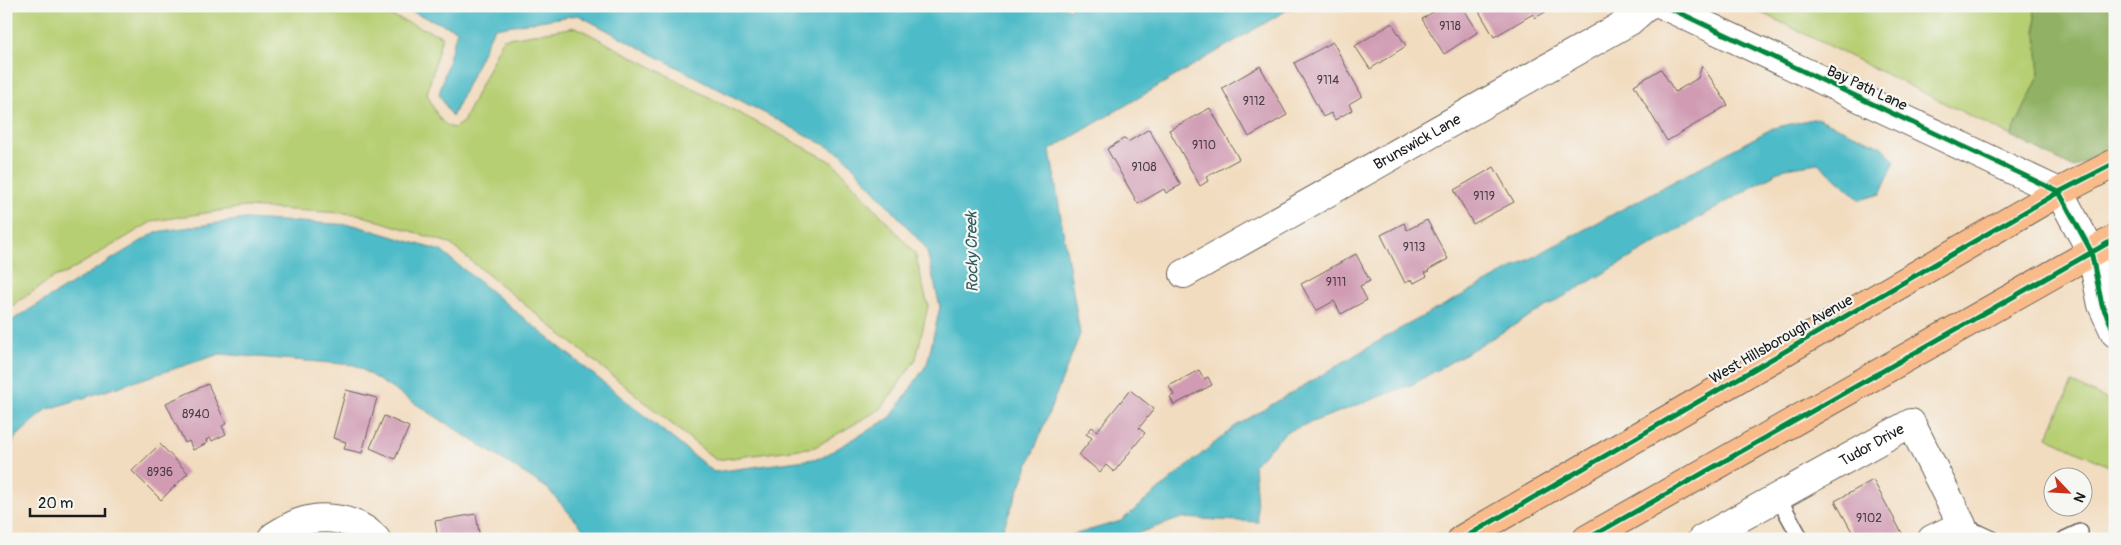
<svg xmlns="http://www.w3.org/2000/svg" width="2121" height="545" viewBox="0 0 2121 545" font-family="Pangolin,sans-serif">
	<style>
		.green { fill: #b7cf73; stroke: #6a7648 }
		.forest { fill: #91b265; stroke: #566740 }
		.water { fill: #4ebbc8; stroke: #356c72 }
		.building { fill: #d09bb3 }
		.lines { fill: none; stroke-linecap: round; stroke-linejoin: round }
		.lane-casing { stroke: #675f55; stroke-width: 18 }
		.street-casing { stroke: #675f55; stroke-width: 30 }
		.primary-casing { stroke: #675f55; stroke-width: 30 }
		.lane { stroke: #fff; stroke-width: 15 }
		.street { stroke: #fff; stroke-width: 28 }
		.primary { stroke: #fabb8b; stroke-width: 28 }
		.cycleway-casing { stroke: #f6f6f2; stroke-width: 8 }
		.cycleway { stroke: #00873e; stroke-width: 5 }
		.labels { text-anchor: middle; stroke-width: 4.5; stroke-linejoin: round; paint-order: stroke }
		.number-label { font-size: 12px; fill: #493c42 }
		.street-label { font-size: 15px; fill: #1c1c1c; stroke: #f6f6f2 }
		.water-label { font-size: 16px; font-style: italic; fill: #305c61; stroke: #f6f6f2 }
	</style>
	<rect width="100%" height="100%" fill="#f6f6f2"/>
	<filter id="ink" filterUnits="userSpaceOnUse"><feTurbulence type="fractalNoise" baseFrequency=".02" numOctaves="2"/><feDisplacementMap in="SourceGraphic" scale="10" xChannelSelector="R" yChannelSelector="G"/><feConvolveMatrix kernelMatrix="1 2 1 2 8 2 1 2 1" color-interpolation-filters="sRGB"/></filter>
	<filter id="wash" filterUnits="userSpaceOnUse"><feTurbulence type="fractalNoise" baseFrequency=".0096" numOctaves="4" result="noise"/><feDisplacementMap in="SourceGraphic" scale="20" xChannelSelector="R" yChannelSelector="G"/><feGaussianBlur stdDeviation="1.12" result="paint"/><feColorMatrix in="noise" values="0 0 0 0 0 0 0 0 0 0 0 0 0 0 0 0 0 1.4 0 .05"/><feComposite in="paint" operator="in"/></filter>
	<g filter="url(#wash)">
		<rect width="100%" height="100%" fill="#f2dcbf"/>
		<path class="green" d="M6 6H367L442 36 427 94C434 108 439 125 454 128L463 122 503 39 576 27 834 163 915 253 928 306 916 359 882 408 815 447 716 460 449 243 357 214 245 207 153 221 66 273 54 277 6 310Z
			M1748 6H2034L2040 74 2011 136Z
			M2072 383 2115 403V469L2047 437Z"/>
		<path class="forest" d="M2034 6H2115V145L2074 168 2011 136 2040 74Z"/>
		<path class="water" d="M397 6H1065L1069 10 1072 6H1294L1050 150 1080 334 999 539H592L547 488 355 365 220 354 46 410 15 438 6 457V324L156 232 245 219 354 225 441 251 714 472 821 458 891 417 927 364 940 307 926 248 842 154 578 15 494 28 452 117 439 94 457 30Z
			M1817 118 1881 146 1895 161 1880 194 1860 200 1818 163 1785 168 1413 384 1286 432 1254 465 1258 522 1182 518 1121 539H1059L1121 521 1234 427 1394 332 1773 128Z"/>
		<g id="blocks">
			<path class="building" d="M1430 6H1462L1478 32 1444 54 1422 19 1433 12Z
				M1476 6H1544L1547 11 1535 18 1533 14 1494 37Z
				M1392 23 1406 46 1370 69 1355 46Z
				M1333 42 1362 96 1349 104 1352 110 1335 120 1331 113 1323 117 1294 63Z
				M1702 65 1728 105 1667 141 1634 85 1661 69 1675 92 1698 78Z
				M1260 66 1287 115 1249 137 1222 88Z
				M1210 108 1239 159 1206 177 1208 181 1200 186 1169 130Z
				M1149 129 1181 185 1166 193 1164 189 1138 204 1107 149 1125 138 1128 142Z
				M1494 167 1514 202 1473 224 1454 190Z
				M1427 220 1448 259 1428 270 1429 271 1425 273 1427 276 1414 283 1411 280 1405 283 1381 235 1404 223 1407 230Z
				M1356 254 1370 281 1360 286 1367 300 1341 314 1334 301 1316 311 1301 284Z
				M1199 370 1204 379 1208 377 1212 385 1174 405 1170 397 1174 395 1169 386Z
				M208 384 226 424 222 426 226 434 212 441 211 438 206 440 207 443 193 450 189 441 185 443 166 403Z
				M346 390 377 398 362 453 344 449 346 442 333 438Z
				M1130 390 1154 409 1139 428 1145 433 1114 472 1106 465 1100 472 1079 455 1092 438 1086 434 1092 427 1097 431Z
				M384 416 409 427 395 459 370 448Z
				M160 444 188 473 161 500 132 471Z
				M1873 480 1903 535 1896 539H1856L1835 501Z
				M476 514 480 539H438L435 521Z"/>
		</g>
	</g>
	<g filter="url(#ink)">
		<use href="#blocks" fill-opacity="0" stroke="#675f55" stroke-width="1"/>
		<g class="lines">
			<g class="lane-casing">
				<path id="lane" d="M1778 497 1801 539
					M1962 525 1992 539
					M2065 539 2080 532"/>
			</g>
			<g class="street-casing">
				<g id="street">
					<path d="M1665 6 2059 192 2091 251 2102 305 2115 333"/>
					<path id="s1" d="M1184 274 1630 21 1647 6"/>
					<path d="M272 539 274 536C282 531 290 526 298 523 324 513 357 519 376 539"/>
					<path id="s2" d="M1702 539 1911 423 1962 525 1932 539"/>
				</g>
			</g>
			<g class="primary-casing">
				<path id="primary" d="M1462 539 2059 192 2115 163
					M1587 539 2115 239"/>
			</g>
			<use href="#lane" class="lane"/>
			<use href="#street" class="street"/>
			<use href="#primary" class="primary"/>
			<g class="cycleway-casing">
				<path id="cycleway" d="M1665 6 2059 192
					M2059 192 2091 251 2102 305 2115 333
					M1462 539 2059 192 2115 163
					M1587 539 2115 239"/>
			</g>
			<use href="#cycleway" class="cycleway"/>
		</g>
	</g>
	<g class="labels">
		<g class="number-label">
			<text x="1450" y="30">9118</text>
			<text x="1328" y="84">9114</text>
			<text x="1254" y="105">9112</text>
			<text x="1204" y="149">9110</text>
			<text x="1144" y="171">9108</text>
			<text x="1484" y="200">9119</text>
			<text x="1414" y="251">9113</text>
			<text x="1336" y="286">9111</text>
			<text x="196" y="418">8940</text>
			<text x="160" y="476">8936</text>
			<text x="1869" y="522">9102</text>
		</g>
		<g class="street-label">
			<text transform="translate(1867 88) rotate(25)" y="5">Bay Path Lane</text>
			<text dy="5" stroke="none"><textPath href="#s1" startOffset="268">Brunswick Lane</textPath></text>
			<text transform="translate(1781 339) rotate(-30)" y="5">West Hillsborough Avenue</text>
			<text dy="5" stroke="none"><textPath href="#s2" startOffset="194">Tudor Drive</textPath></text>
		</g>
		<g class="water-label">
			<text transform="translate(971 252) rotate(-91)" y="6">Rocky Creek</text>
		</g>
	</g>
	<rect width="2121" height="545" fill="none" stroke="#f6f6f2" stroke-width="25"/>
	<g transform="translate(2068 492) rotate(115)"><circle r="24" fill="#f6f6f2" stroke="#9f9f9c"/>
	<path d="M0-4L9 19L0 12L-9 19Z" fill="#c8321e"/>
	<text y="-8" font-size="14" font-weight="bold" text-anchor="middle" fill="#1c1c1c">N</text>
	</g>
	<path d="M30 508v8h75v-8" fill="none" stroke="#1c1c1c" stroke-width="2.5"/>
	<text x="38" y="508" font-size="15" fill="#1c1c1c" stroke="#f6f6f2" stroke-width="4" paint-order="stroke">20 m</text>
</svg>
